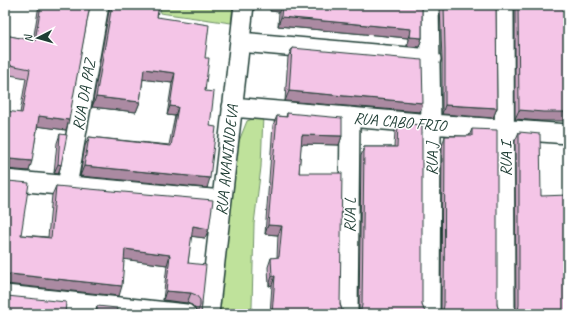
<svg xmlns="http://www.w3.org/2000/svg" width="573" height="319" viewBox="0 0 573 319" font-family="Caveat,sans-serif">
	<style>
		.green { fill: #bfe29b; stroke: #6f9068 }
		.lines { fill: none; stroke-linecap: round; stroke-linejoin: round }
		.minor-casing { stroke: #1f3d34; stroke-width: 22 }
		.minor { stroke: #fff; stroke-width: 19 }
		.wall { fill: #d2a9c7; stroke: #1f3d34 }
		.shaded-wall { fill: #ab8aa2; stroke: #1f3d34 }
		.building { fill: #f4c5e7; stroke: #1f3d34 }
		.labels { text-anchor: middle; stroke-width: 3; stroke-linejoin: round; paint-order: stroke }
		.street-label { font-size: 16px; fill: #1f3d34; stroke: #fff }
	</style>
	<rect width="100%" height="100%" fill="#fff"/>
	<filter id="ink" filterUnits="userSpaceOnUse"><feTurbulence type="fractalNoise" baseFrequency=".025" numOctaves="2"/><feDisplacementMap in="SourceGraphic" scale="8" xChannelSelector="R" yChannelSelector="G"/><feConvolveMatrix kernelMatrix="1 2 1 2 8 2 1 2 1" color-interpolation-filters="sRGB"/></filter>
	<g filter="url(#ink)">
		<path class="green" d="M161 5H233L231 23 160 13Z
			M263 115 261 167 254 224 252 307 249 314H218L237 146 247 121Z"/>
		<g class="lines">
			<g class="minor-casing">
				<path id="minor" d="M429 5 431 124 430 314
					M504 5 505 314
					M240 42 431 59
					M232 107 431 124 568 134
					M5 180 222 200
					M67 186 99 5
					M5 295 186 314
					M209 314 244 5
					M348 314 350 117"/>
			</g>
			<use href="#minor" class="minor"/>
		</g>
		<path class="wall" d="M39 5H90L66 130 38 126 29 171 6 169 20 113 26 78 5 74V35L33 41Z
			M110 5H159L157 17 205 58V91L210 126 207 188 80 176 85 146 89 137 169 145 175 116 167 115 172 83 143 79 140 102 136 112 92 107Z
			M271 5H422V38L419 47 407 46 408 38 278 26 279 12 270 11Z
			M440 5H496L497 108 493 118 442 114V60Z
			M515 5H568L540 121 515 119Z
			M292 48 420 112 285 101 288 57Z
			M287 113 342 136 339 145 301 144 299 173 342 310 346 314H270L272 285 269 286 268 267 271 258H277L278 235 265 234 273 125 277 116 286 117Z
			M398 123 422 305 424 310 359 312 361 156 364 147H394L395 132Z
			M472 129 497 305 499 310 441 312 442 146 445 136H469Z
			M519 132 541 196 568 314 516 312 515 141Z
			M60 134 61 165 58 174 54 173 57 143Z
			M5 180 21 235 48 237 52 195 56 186 205 238 191 236 188 263 202 303 201 314 196 312V310L192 305 187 303 163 300 167 265 124 259 119 296 5 284Z
			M97 306 116 314H95Z"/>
		<path class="shaded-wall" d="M273 5H282L279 12 270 11Z
			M281 17 411 29 408 38 278 26Z
			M410 37 422 38 419 47 407 46Z
			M144 69 175 73 172 83 141 79Z
			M289 91 423 103 420 112 285 101Z
			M96 97 140 102 136 112 92 107Z
			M445 105 497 108 493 118 442 114Z
			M170 106 178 107 175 116 167 115Z
			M519 110 568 112V121H540L515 119Z
			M39 116 69 120 66 130 36 126Z
			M302 135 342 136 339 145 299 144Z
			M10 159 32 161 29 171 5 169V160Z
			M58 164 61 165 58 174 54 173Z
			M84 166 210 178 207 188 80 176Z
			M268 225 282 226 278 235 265 234Z
			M193 226 209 229 205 238 189 236Z
			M125 249 170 255 167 265 122 259Z
			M10 274 122 286 119 296 5 284V275Z
			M272 276H275L272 285 269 286Z
			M166 291 191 293 187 303 163 300Z"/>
		<path class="building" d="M41 5H90L69 120 39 116 32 161 10 159 5 160V111L22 113 30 69 5 64V35L35 41Z
			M112 5H159L157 17 209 25 205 58H209L205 91 214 92 210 126 216 127 210 178 84 166 89 137 171 146 178 107 170 106 175 73 144 69 140 102 96 97Z
			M282 5H422V38L410 37 411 29 281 17Z
			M444 5H496L497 108 445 105V50Z
			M518 5H568V112H543L519 110Z
			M292 48 422 60 423 103 289 91Z
			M287 113 342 118V136L302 135 299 173H342L340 305 342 310 346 314H272L275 276H272L271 258 279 257 282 226 268 225 277 116 287 117Z
			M398 123 422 125V305L424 310 427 314H357L361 310 362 305 364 147H397Z
			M472 129 497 130V305L499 310 503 314H439L443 311 444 305 445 136H472Z
			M519 132 540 134 541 196 568 195V314H514L518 311 519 305Z
			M60 134 67 135 61 165 58 164Z
			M5 180 8 181 29 183 21 235 51 238 56 186 213 200 209 229 193 226 188 263 206 265 202 303 201 314H194L198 311 200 306V300L196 295 191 293 166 291 170 255 125 249 122 286 10 274 5 275V211L6 200H5Z
			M5 295 7 296 66 302 65 314H5Z
			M97 306 117 308 116 314H97Z
			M164 313 177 314H163Z"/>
	</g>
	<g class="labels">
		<g class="street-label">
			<text transform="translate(83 95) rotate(-80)" y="6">RUA DA PAZ</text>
			<text transform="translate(400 121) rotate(5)" y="6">RUA CABO FRIO</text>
			<text transform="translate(431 159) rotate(-90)" y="6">RUA J</text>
			<text transform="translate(505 159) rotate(-90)" y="6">RUA I</text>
			<text transform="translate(226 160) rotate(-84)" y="6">RUA ANANINDEVA</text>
			<text transform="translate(349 215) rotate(-89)" y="6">RUA L</text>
		</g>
	</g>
	<rect width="573" height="319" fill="none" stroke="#fff" stroke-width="20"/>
	<rect x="10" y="10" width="553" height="299" fill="none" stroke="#1f3d34" stroke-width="1.5" filter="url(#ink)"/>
	<g transform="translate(38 38) rotate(264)" stroke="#ffffff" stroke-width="3" paint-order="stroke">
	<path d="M0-3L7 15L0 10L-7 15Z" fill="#1f3d34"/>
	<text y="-6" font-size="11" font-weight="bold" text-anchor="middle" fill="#1f3d34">N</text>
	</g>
</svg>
